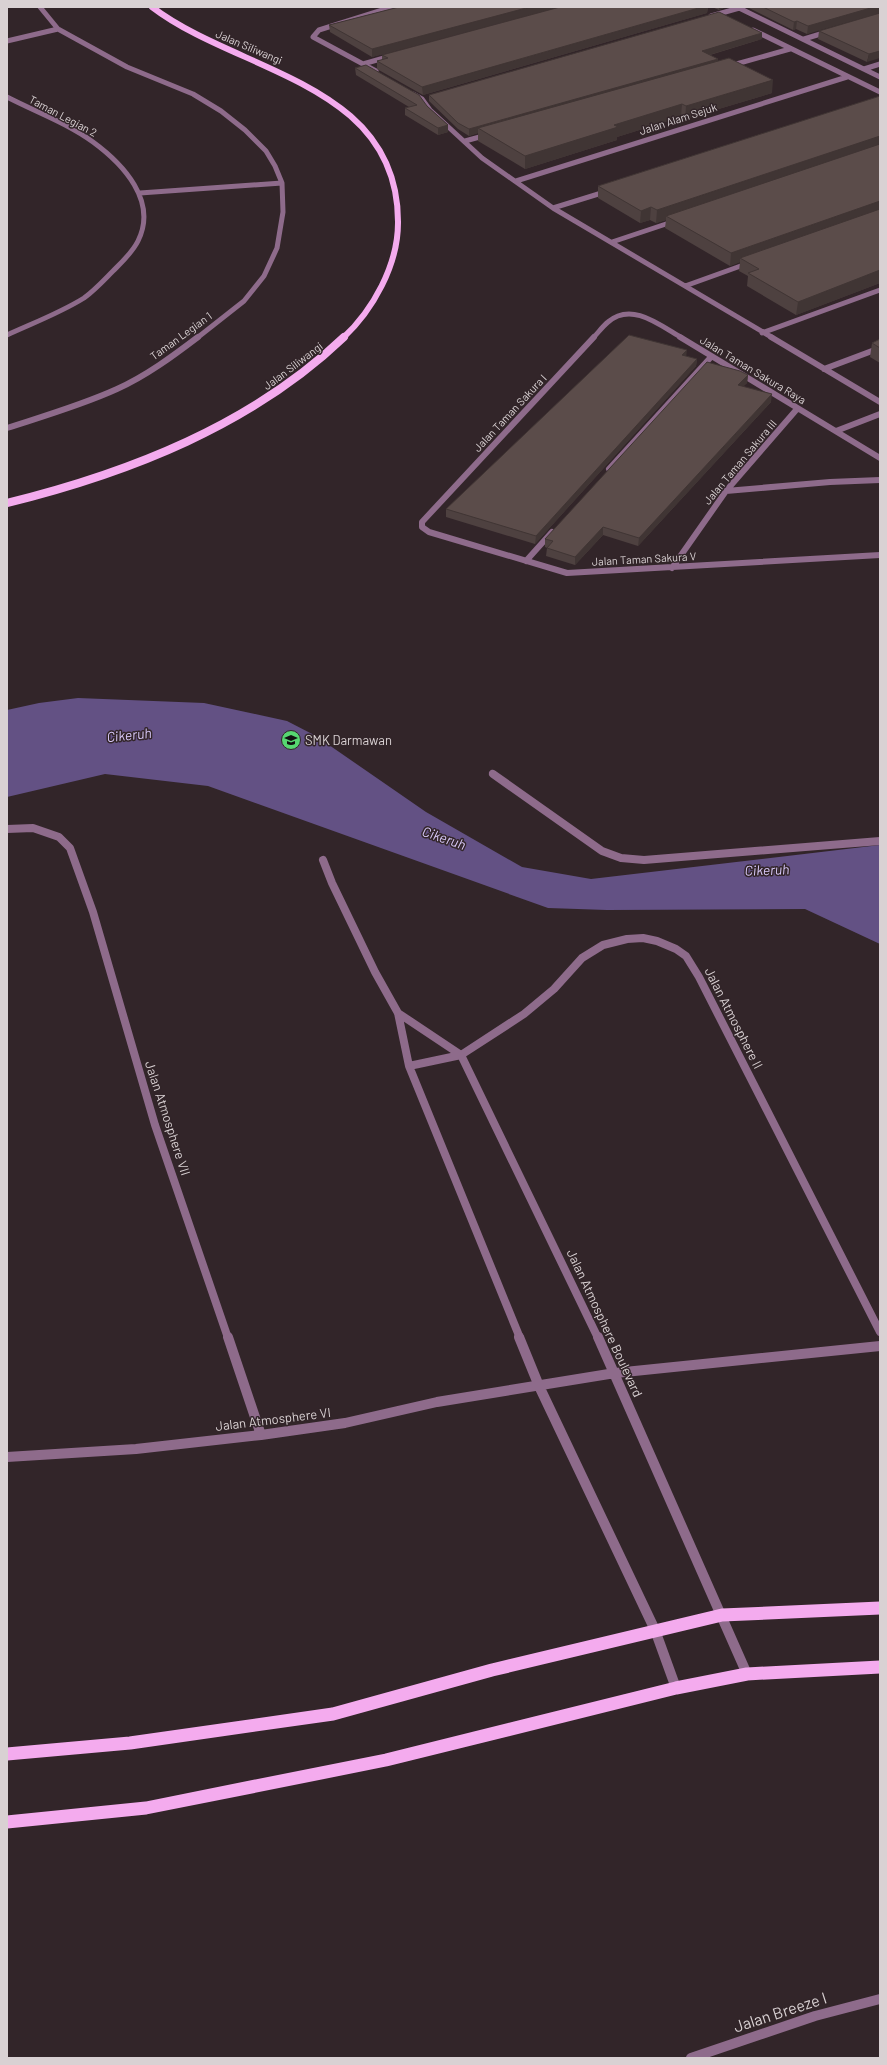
<svg xmlns="http://www.w3.org/2000/svg" width="887" height="2065" viewBox="0 0 887 2065" font-family="Barlow,sans-serif">
	<style>
		.water { fill: #635184 }
		.lines { fill: none; stroke-linecap: round; stroke-linejoin: round }
		.minor-far3 { stroke: #8e6b8b; stroke-width: 5 }
		.minor-far2 { stroke: #8e6b8b; stroke-width: 6 }
		.minor-far1 { stroke: #8e6b8b; stroke-width: 8 }
		.minor { stroke: #8e6b8b; stroke-width: 10 }
		.primary-far2 { stroke: #f4abee; stroke-width: 6 }
		.primary-far1 { stroke: #f4abee; stroke-width: 8 }
		.primary { stroke: #f4abee; stroke-width: 13 }
		.wall { fill: #4e4140 }
		.shaded-wall { fill: #403534 }
		.building { fill: #5b4c4a; stroke: #403534 }
		.labels { text-anchor: middle; stroke-width: 3; stroke-linejoin: round; paint-order: stroke }
		.far-street-label { font-size: 11px; fill: #d9d1d3; stroke: #322529 }
		.poi-label { font-size: 13px; fill: #d9d1d3; stroke: #322529; text-anchor: start }
		.street-label { font-size: 13px; fill: #d9d1d3; stroke: #322529 }
		.water-label { font-size: 14px; font-style: italic; fill: #d8c8f8; stroke: #322529 }
		.near-street-label { font-size: 16px; fill: #d9d1d3; stroke: #322529 }
	</style>
	<rect width="100%" height="100%" fill="#322529"/>
	<path class="water" d="M78 698 204 703 287 721 316 736 426 812 522 867 591 879 880 845V944L805 909 607 910 548 908 208 786 105 774 7 797V710L39 703Z"/>
	<g class="lines">
		<path class="minor-far3" d="M40 7 58 29 127 67 193 94 221 111 245 130 266 151 275 166 282 183 283 212 277 248 264 276 244 301 197 338
			M737 7 880 77
			M711 16 743 7
			M753 30 880 92
			M804 39 827 32
			M7 41 58 29
			M363 64 391 56
			M729 66 790 49
			M864 69 880 64
			M376 71 313 37 319 30 392 7
			M413 94 422 99 430 110 482 158 553 208 773 338
			M7 97C36 112 67 123 93 142 123 164 158 201 138 241 132 253 122 262 113 271 104 280 95 290 84 298 60 313 33 323 7 335
			M465 141 487 135
			M516 181 847 77
			M140 193 282 183
			M553 208 608 191
			M612 242 675 221
			M685 286 749 263
			M762 333 880 290
			M593 338C598 333 602 327 608 322 632 301 661 326 682 338"/>
		<path class="minor-far2" d="M594 337 422 522V527L429 532 567 573 880 555
			M680 337 880 458
			M771 337 880 402
			M824 369 880 348
			M7 428C44 416 82 405 117 389 146 376 173 356 198 337
			M836 431 880 414
			M609 469 711 357
			M726 491 830 482 880 480
			M526 561 552 532
			M672 568 726 491 797 409
			M492 773 494 775"/>
		<path class="minor-far1" d="M493 774 602 851 621 858 644 860 880 841
			M7 829 33 828 59 837 70 848 93 912 155 1125 228 1338
			M323 860 332 883 375 972 398 1013 409 1066 520 1338
			M398 1013 461 1055 598 1338
			M409 1066 461 1055 524 1014 554 989 582 958 603 945 627 939 643 938 657 941 676 949 686 956 699 977 880 1332"/>
		<path class="minor" d="M228 1337 261 1435
			M519 1337 539 1386 655 1630 676 1688
			M598 1337 747 1674
			M7 1457 136 1449 261 1435 345 1423 437 1402 615 1373 880 1346
			M691 2058 815 2016 880 1999"/>
		<path class="primary-far2" d="M152 7C238 73 399 82 398 223 398 265 373 310 343 338"/>
		<path class="primary-far1" d="M7 503C129 473 252 425 344 337"/>
		<path class="primary" d="M7 1754 130 1743 333 1714 492 1670 722 1615 880 1608
			M7 1822 146 1808 386 1760 676 1688 747 1674 880 1667"/>
	</g>
	<path class="wall" d="M399 7H558L372 57 330 32 329 25Z
		M560 7H708L707 13 423 95 377 69V61L382 60V55Z
		M712 7H726L719 10Z
		M747 7H880L807 34 796 29 793 30Z
		M880 13 867 62 818 39 819 31Z
		M762 39 710 55 718 61 772 93 685 119 681 117 617 137V140L525 169 478 141V133L469 136 458 129 429 101V95Z
		M355 68 427 106 448 125V132L438 135 405 115V108L409 107 356 75Z
		M880 96V283L796 315 747 286 748 276 739 271 740 262 730 266 665 228 666 220 656 223 650 220 640 223 598 198V186Z
		M880 339V363L870 357 872 343Z
		M686 356 697 359 696 366 535 544 446 517V509Z
		M748 375 747 383 743 386 771 402 638 546 603 535 575 565 546 556 547 548 545 547V539Z"/>
	<path class="shaded-wall" d="M530 7H558L372 57V49Z
		M702 7H708L707 13 423 95 422 87Z
		M719 7H726L719 10Z
		M874 7H880V13L807 34 808 26Z
		M797 21 796 29 793 30 794 22Z
		M762 33V39L702 57V51Z
		M880 51V58L867 62 869 54Z
		M718 59V65L478 128V133L469 136V129Z
		M773 80 772 93 685 119 686 106Z
		M682 104 681 117 617 137V140L525 169V156L614 125Z
		M448 125V132L438 135V128Z
		M880 136 879 148 666 216V220L656 223 657 210Z
		M880 201 879 213 740 258V262L730 266 731 253Z
		M651 207 650 220 640 223 641 211Z
		M880 270V283L796 315 798 302Z
		M687 350 686 358 682 355Z
		M697 359 696 366 535 544 536 536Z
		M748 375 747 383 737 393 738 385Z
		M772 394 771 402 638 546 639 538Z
		M603 527V535L575 565V557Z"/>
	<path class="building" d="M399 7H530L372 49 329 25Z
		M560 7H702L422 87 377 61 388 58 382 55Z
		M763 7H874L808 26 797 21 794 22Z
		M719 12 762 33 702 51 718 59 469 129 458 123 429 95Z
		M880 13V51L869 54 819 31Z
		M729 58 773 80 686 106 682 104 614 125 618 127 525 156 478 128Z
		M366 65 419 95 427 106 448 125 438 128 405 108 417 105 355 68Z
		M880 96V136L657 210 651 207 641 211 598 186Z
		M880 144V201L731 253 666 216Z
		M880 209V270L798 302 748 273 759 269 740 258Z
		M629 335 687 350 682 355 697 359 536 536 446 509Z
		M880 339V348L872 343Z
		M707 362 740 371 748 375 738 385 772 394 639 538 603 527 575 557 547 548 553 541 545 539Z"/>
	<defs>
		<g id="school-disc" transform="scale(1)"><circle r="9.5" fill="#56d671" stroke="#322529"/><path d="M0-5L7-2L0 1L-7-2ZM-4 1L0 2.5L4 1V4Q0 6-4 4Z" fill="#111"/></g>
	</defs>
	<g fill-rule="evenodd">
		<use href="#school-disc" x="291" y="740"/>
	</g>
	<g class="labels">
		<g class="far-street-label">
			<text transform="translate(249 47) rotate(23)" y="4">Jalan Siliwangi</text>
			<text transform="translate(63 116) rotate(28)" y="4">Taman Legian 2</text>
			<text transform="translate(678 119) rotate(-18)" y="4">Jalan Alam Sejuk</text>
			<text transform="translate(181 336) rotate(-36)" y="4">Taman Legian 1</text>
			<text transform="translate(293 366) rotate(-37)" y="4">Jalan Siliwangi</text>
			<text transform="translate(753 370) rotate(31)" y="4">Jalan Taman Sakura Raya</text>
			<text transform="translate(510 413) rotate(-47)" y="4">Jalan Taman Sakura I</text>
			<text transform="translate(740 462) rotate(-50)" y="4">Jalan Taman Sakura III</text>
			<text transform="translate(644 559) rotate(-3)" y="4">Jalan Taman Sakura V</text>
		</g>
		<g class="poi-label">
			<text x="305" y="745">SMK Darmawan</text>
		</g>
		<g class="street-label">
			<text transform="translate(734 1018) rotate(63)" y="5">Jalan Atmosphere II</text>
			<text transform="translate(168 1118) rotate(72)" y="5">Jalan Atmosphere VII</text>
			<text transform="translate(605 1323) rotate(65)" y="5">Jalan Atmosphere Boulevard</text>
			<text transform="translate(273 1419) rotate(-7)" y="5">Jalan Atmosphere VI</text>
		</g>
		<g class="water-label">
			<text transform="translate(129 735) rotate(-6)" y="5">Cikeruh</text>
			<text transform="translate(444 838) rotate(19)" y="5">Cikeruh</text>
			<text transform="translate(767 870) rotate(-2)" y="5">Cikeruh</text>
		</g>
		<g class="near-street-label">
			<text transform="translate(780 2012) rotate(-18)" y="6">Jalan Breeze I</text>
		</g>
	</g>
	<rect width="887" height="2065" fill="none" stroke="#d9d1d3" stroke-width="16"/>
</svg>
